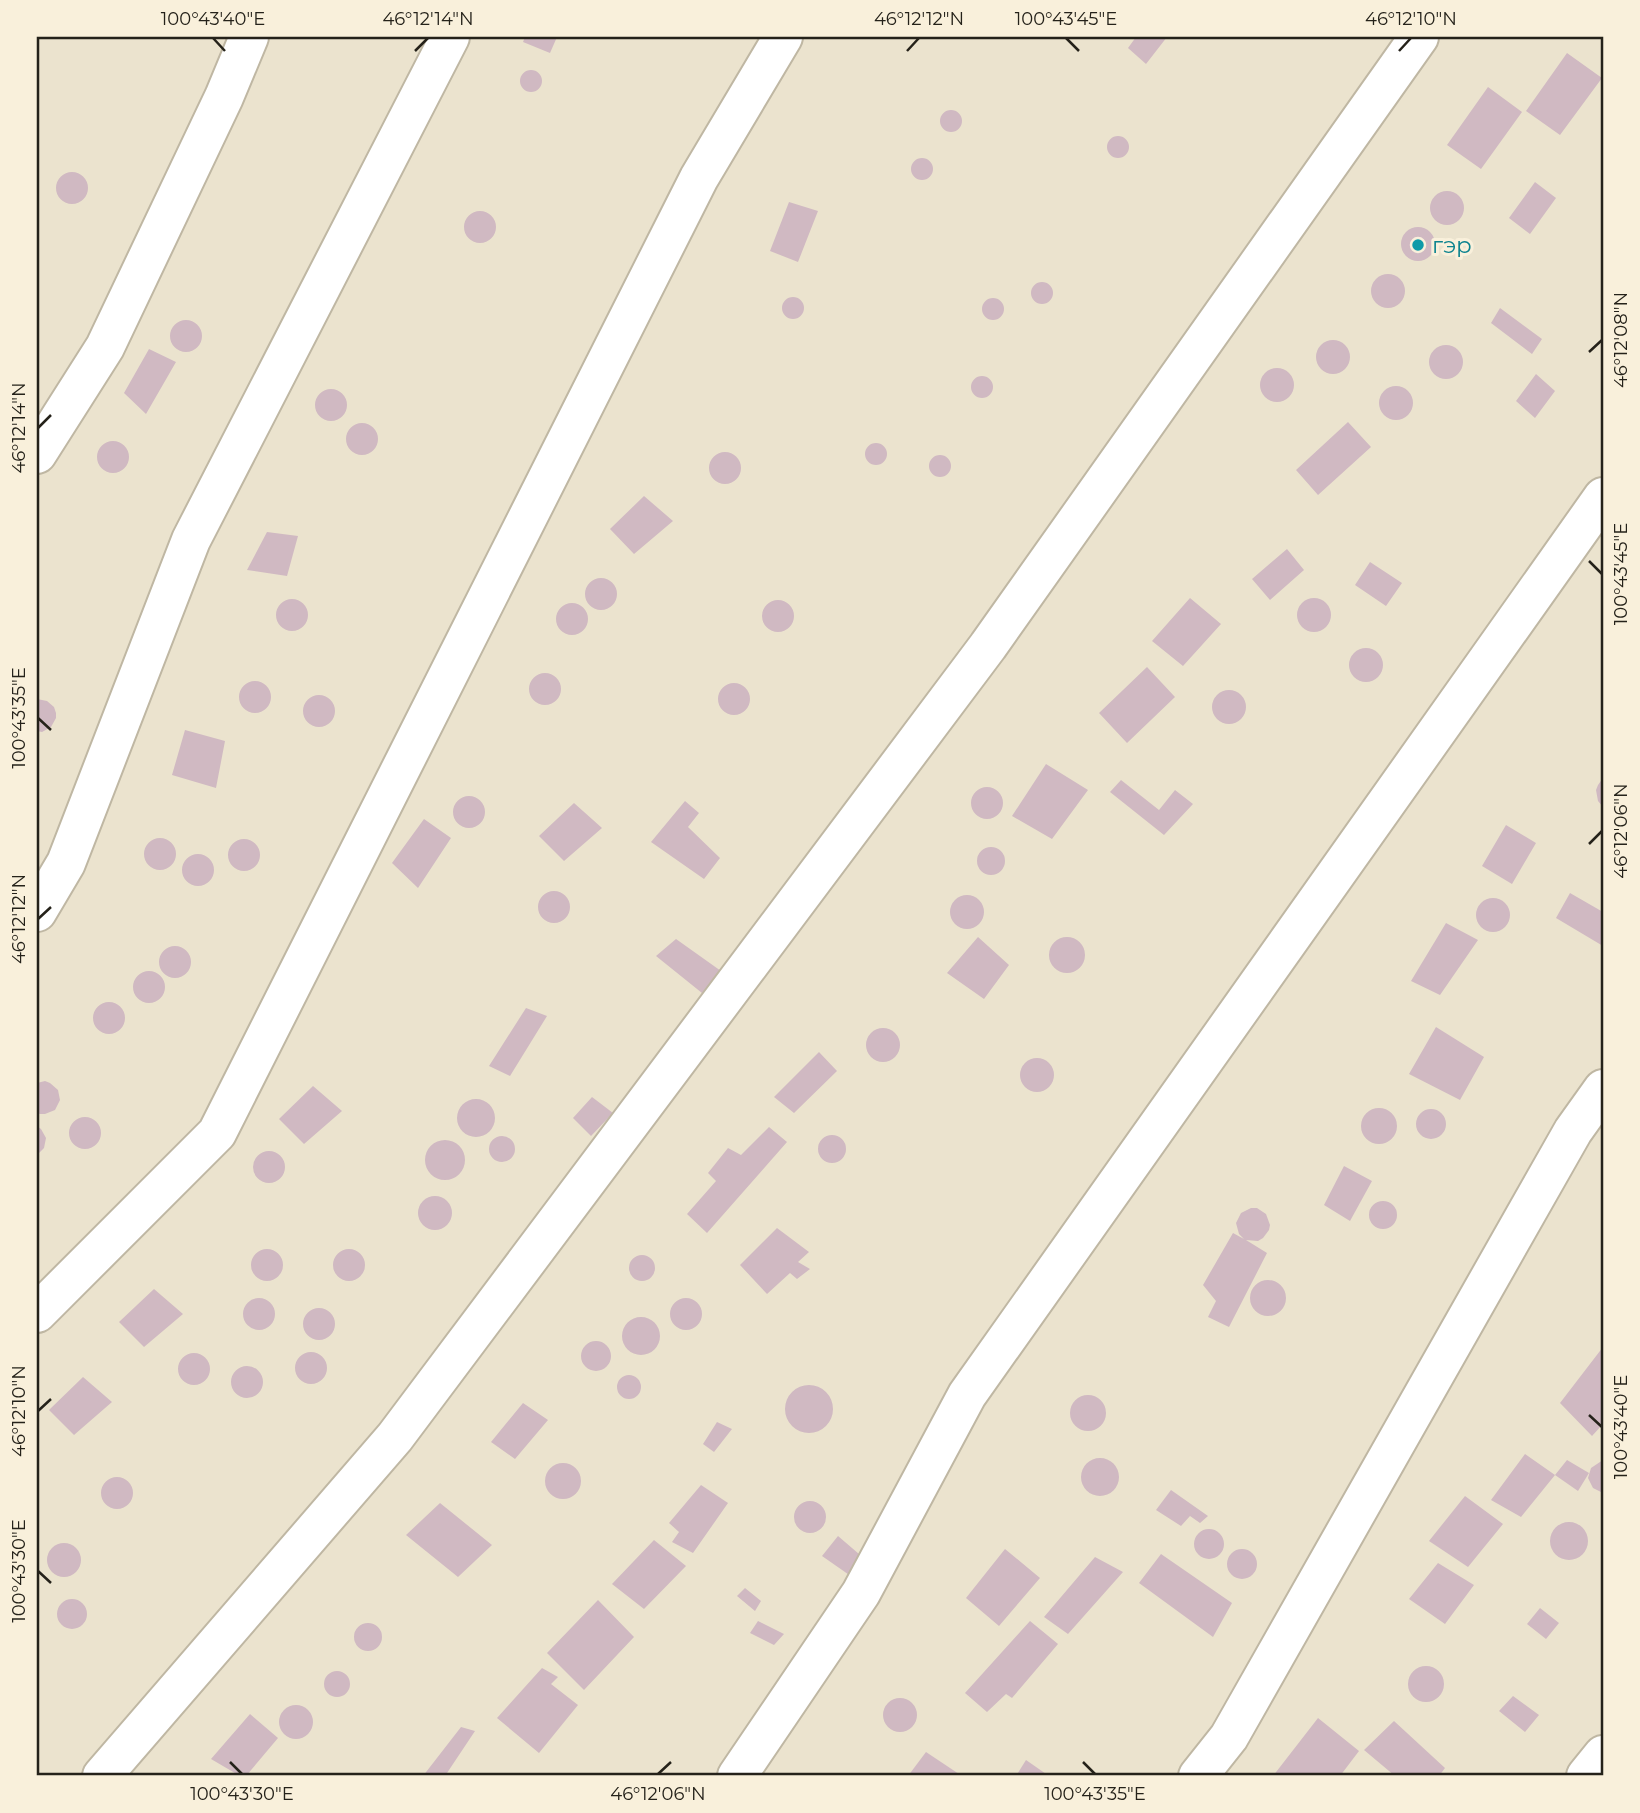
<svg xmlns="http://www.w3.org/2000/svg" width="1640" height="1813" viewBox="0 0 1640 1813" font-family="Montserrat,sans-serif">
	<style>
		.building { fill: #d0b9c2 }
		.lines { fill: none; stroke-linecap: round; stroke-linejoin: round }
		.minor-casing { stroke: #bfb7a3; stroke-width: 42 }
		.minor { stroke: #fff; stroke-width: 38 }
		.ticks { fill: none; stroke: #25221a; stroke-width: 2.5 }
		.culture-dot { fill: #0f9aa8; stroke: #f9f0db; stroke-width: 2.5 }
		.labels { text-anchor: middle; stroke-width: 6; stroke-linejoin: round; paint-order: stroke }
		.culture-label { font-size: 23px; fill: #0d838f; stroke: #f9f0db; text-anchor: start }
		.neatline { fill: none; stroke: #25221a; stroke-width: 2.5 }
		.ticks-label { font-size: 18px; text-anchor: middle; fill: #25221a }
	</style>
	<rect width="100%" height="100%" fill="#ebe3ce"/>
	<path class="building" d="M525 37H557L550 53 523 42Z
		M1136 37H1167L1146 64 1128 48Z
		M1567 53 1602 78 1560 135 1526 111Z
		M520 81a11 11 0 1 1 22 0a11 11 0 1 1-22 0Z
		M1488 87 1522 112 1481 169 1447 145Z
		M940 121a11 11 0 1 1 22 0a11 11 0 1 1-22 0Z
		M1107 147a11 11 0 1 1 22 0a11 11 0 1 1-22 0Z
		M911 169a11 11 0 1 1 22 0a11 11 0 1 1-22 0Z
		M56 188a16 16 0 1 1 32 0a16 16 0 1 1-32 0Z
		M1535 182 1556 198 1530 234 1509 218Z
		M1430 208a17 17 0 1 1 34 0a17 17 0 1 1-34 0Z
		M789 202 818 211 798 262 770 251Z
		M464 227a16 16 0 1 1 32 0a16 16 0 1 1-32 0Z
		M1401 244a17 17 0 1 1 34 0a17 17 0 1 1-34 0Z
		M1371 291a17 17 0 1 1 34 0a17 17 0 1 1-34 0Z
		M1031 293a11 11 0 1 1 22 0a11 11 0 1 1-22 0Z
		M782 308a11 11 0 1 1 22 0a11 11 0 1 1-22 0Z
		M982 309a11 11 0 1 1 22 0a11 11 0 1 1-22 0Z
		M1500 308 1542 339 1532 354 1491 323Z
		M170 336a16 16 0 1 1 32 0a16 16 0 1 1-32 0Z
		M1316 357a17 17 0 1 1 34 0a17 17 0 1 1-34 0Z
		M1429 362a17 17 0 1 1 34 0a17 17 0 1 1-34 0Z
		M149 349 176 362 146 414 124 393Z
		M1260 385a17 17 0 1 1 34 0a17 17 0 1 1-34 0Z
		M1536 374 1555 391 1535 418 1516 401Z
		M971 387a11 11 0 1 1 22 0a11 11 0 1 1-22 0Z
		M1379 403a17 17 0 1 1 34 0a17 17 0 1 1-34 0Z
		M315 405a16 16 0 1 1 32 0a16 16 0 1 1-32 0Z
		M1348 422 1371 447 1318 495 1296 470Z
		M346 439a16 16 0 1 1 32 0a16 16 0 1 1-32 0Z
		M97 457a16 16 0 1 1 32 0a16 16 0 1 1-32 0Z
		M865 454a11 11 0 1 1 22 0a11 11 0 1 1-22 0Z
		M709 468a16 16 0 1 1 32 0a16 16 0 1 1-32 0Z
		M929 466a11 11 0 1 1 22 0a11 11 0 1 1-22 0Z
		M644 496 673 521 634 554 610 529Z
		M267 532 298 536 287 576 247 570Z
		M1287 549 1304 570 1270 600 1252 579Z
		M1370 562 1402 583 1386 606 1355 585Z
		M585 594a16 16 0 1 1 32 0a16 16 0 1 1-32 0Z
		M1297 615a17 17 0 1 1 34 0a17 17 0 1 1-34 0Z
		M1190 598 1221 624 1183 666 1152 641Z
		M276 615a16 16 0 1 1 32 0a16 16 0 1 1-32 0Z
		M762 616a16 16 0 1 1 32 0a16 16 0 1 1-32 0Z
		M556 619a16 16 0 1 1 32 0a16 16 0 1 1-32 0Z
		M1349 665a17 17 0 1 1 34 0a17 17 0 1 1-34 0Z
		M1147 667 1175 697 1127 743 1099 713Z
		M529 689a16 16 0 1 1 32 0a16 16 0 1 1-32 0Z
		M239 697a16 16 0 1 1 32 0a16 16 0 1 1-32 0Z
		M718 699a16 16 0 1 1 32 0a16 16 0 1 1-32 0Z
		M1212 707a17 17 0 1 1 34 0a17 17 0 1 1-34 0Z
		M303 711a16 16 0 1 1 32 0a16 16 0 1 1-32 0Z
		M37 699 47 701 54 707 56 713V718L51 727 42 732 37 731Z
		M185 730 225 741 216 788 172 775Z
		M1046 764 1088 790 1052 839 1012 816Z
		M1603 778V807L1598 801 1596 790 1598 785Z
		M1121 780 1159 810 1175 790 1193 804 1164 835 1110 792Z
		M971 803a16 16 0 1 1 32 0a16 16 0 1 1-32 0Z
		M453 812a16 16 0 1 1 32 0a16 16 0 1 1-32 0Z
		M685 801 699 813 688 827 720 858 704 879 651 842Z
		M574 803 602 828 564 861 539 836Z
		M424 819 451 838 418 888 392 863Z
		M1506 825 1536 843 1512 884 1482 866Z
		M144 854a16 16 0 1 1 32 0a16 16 0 1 1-32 0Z
		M228 855a16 16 0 1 1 32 0a16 16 0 1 1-32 0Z
		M977 861a14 14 0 1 1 28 0a14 14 0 1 1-28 0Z
		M182 870a16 16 0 1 1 32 0a16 16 0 1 1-32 0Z
		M538 907a16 16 0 1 1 32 0a16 16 0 1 1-32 0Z
		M1570 893 1603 912V946L1556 918Z
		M950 912a17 17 0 1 1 34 0a17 17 0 1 1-34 0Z
		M1476 915a17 17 0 1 1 34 0a17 17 0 1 1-34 0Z
		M1446 923 1478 940 1440 995 1411 981Z
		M1049 955a18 18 0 1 1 36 0a18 18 0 1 1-36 0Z
		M978 937 1009 965 984 999 947 973Z
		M676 939 721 971 702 993 656 956Z
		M159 962a16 16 0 1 1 32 0a16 16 0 1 1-32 0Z
		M133 987a16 16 0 1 1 32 0a16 16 0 1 1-32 0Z
		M93 1018a16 16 0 1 1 32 0a16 16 0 1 1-32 0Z
		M526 1008 547 1016 510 1076 489 1066Z
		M1436 1027 1484 1057 1460 1100 1409 1074Z
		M866 1045a17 17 0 1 1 34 0a17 17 0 1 1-34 0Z
		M819 1052 837 1071 794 1113 774 1097Z
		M1020 1075a17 17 0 1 1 34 0a17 17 0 1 1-34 0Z
		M45 1081 50 1083 58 1090 60 1100 55 1110 45 1114H40L37 1113V1083Z
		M313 1086 342 1111 304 1144 279 1119Z
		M592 1097 613 1113 591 1136 573 1118Z
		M457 1118a19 19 0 1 1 38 0a19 19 0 1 1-38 0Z
		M1361 1126a18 18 0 1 1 36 0a18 18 0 1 1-36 0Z
		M1416 1124a15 15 0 1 1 30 0a15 15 0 1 1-30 0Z
		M69 1133a16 16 0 1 1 32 0a16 16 0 1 1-32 0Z
		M37 1126 41 1129 46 1138 44 1148 37 1155Z
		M769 1127 787 1142 707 1233 687 1214 716 1181 708 1173 728 1148 741 1155Z
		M818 1149a14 14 0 1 1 28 0a14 14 0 1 1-28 0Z
		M489 1149a13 13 0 1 1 26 0a13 13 0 1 1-26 0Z
		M425 1160a20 20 0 1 1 40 0a20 20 0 1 1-40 0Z
		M253 1167a16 16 0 1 1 32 0a16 16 0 1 1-32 0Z
		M1344 1166 1372 1181 1350 1221 1324 1205Z
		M418 1213a17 17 0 1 1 34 0a17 17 0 1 1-34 0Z
		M1369 1215a14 14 0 1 1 28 0a14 14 0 1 1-28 0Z
		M1251 1208H1257L1266 1214 1270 1225 1269 1230 1263 1238 1258 1241 1246 1240 1267 1253 1229 1327 1208 1317 1216 1301 1203 1285 1233 1233 1244 1239 1239 1234 1236 1223 1241 1213Z
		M777 1228 809 1252 798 1262 810 1269 797 1279 790 1273 767 1294 740 1265Z
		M333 1265a16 16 0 1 1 32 0a16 16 0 1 1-32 0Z
		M251 1265a16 16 0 1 1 32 0a16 16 0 1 1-32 0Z
		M629 1268a13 13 0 1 1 26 0a13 13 0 1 1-26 0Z
		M1250 1298a18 18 0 1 1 36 0a18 18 0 1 1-36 0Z
		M154 1289 183 1314 144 1347 119 1322Z
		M243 1314a16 16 0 1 1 32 0a16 16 0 1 1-32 0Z
		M670 1314a16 16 0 1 1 32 0a16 16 0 1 1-32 0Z
		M303 1324a16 16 0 1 1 32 0a16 16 0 1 1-32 0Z
		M622 1336a19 19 0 1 1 38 0a19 19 0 1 1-38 0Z
		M581 1356a15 15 0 1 1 30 0a15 15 0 1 1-30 0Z
		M1603 1347V1424L1592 1436 1560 1403Z
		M295 1368a16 16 0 1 1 32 0a16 16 0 1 1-32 0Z
		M178 1369a16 16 0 1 1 32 0a16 16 0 1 1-32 0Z
		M231 1382a16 16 0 1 1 32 0a16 16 0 1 1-32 0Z
		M617 1387a12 12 0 1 1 24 0a12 12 0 1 1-24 0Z
		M83 1377 112 1402 74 1435 49 1410Z
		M785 1409a24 24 0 1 1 48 0a24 24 0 1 1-48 0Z
		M1070 1413a18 18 0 1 1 36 0a18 18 0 1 1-36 0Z
		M523 1403 548 1420 515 1459 491 1442Z
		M717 1422 732 1429 714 1452 703 1444Z
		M1525 1454 1555 1475 1521 1517 1491 1500Z
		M1081 1477a19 19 0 1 1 38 0a19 19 0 1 1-38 0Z
		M1567 1460 1589 1473 1578 1491 1555 1475Z
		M1603 1460V1493L1593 1488 1588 1478 1591 1468Z
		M545 1481a18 18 0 1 1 36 0a18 18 0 1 1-36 0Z
		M101 1493a16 16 0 1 1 32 0a16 16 0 1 1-32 0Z
		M701 1485 728 1503 693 1553 672 1542 679 1532 669 1523Z
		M1171 1490 1208 1516 1200 1523 1190 1516 1181 1526 1156 1510Z
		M1465 1496 1503 1524 1468 1567 1429 1541Z
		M794 1517a16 16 0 1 1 32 0a16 16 0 1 1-32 0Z
		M440 1503 492 1545 458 1577 406 1535Z
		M1550 1541a19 19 0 1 1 38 0a19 19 0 1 1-38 0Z
		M1194 1544a15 15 0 1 1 30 0a15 15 0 1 1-30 0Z
		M838 1536 866 1560 855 1579 822 1556Z
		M654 1540 686 1566 644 1609 612 1584Z
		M47 1560a17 17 0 1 1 34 0a17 17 0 1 1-34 0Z
		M1227 1564a15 15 0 1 1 30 0a15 15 0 1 1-30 0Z
		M1005 1549 1040 1578 999 1626 966 1598Z
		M1161 1554 1232 1603 1213 1637 1139 1583Z
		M1095 1557 1123 1572 1068 1634 1044 1617Z
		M1438 1563 1474 1585 1445 1624 1409 1599Z
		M745 1588 761 1601 755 1611 737 1596Z
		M57 1614a15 15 0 1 1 30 0a15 15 0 1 1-30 0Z
		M598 1600 634 1637 584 1690 547 1653Z
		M1540 1608 1559 1623 1546 1639 1527 1624Z
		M758 1621 784 1634 774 1645 750 1633Z
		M1030 1621 1058 1644 1012 1698 1006 1694 987 1712 965 1693Z
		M354 1637a14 14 0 1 1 28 0a14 14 0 1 1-28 0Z
		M1408 1684a18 18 0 1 1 36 0a18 18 0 1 1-36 0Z
		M542 1668 558 1677 551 1684 578 1705 539 1753 497 1718Z
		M324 1684a13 13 0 1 1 26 0a13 13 0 1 1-26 0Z
		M1513 1696 1539 1715 1525 1732 1499 1711Z
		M883 1715a17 17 0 1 1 34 0a17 17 0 1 1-34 0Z
		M279 1722a17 17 0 1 1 34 0a17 17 0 1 1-34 0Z
		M250 1714 278 1738 246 1776H240L211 1759Z
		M1318 1718 1359 1751 1340 1776H1273Z
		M1394 1721 1445 1768 1439 1776H1395L1364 1750Z
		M461 1727 475 1731 447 1773 450 1776H423Z
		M926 1752 962 1776H908Z
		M1026 1760 1049 1776H1016Z"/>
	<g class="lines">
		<g class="minor-casing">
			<path id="minor" d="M37 454 105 347 224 97 249 37
				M37 912 66 863 191 540 450 37
				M37 1313 217 1133 699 178 783 37
				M102 1776 395 1437 988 646 1419 37
				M737 1776 861 1593 967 1395 1603 497
				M1198 1776 1229 1737 1573 1131 1603 1089
				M1586 1776 1603 1755"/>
		</g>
		<use href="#minor" class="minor"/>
	</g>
	<path class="ticks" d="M213 38 225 51M1066 38 1079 51M415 51 428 38M907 51 919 38M1399 51 1411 38M1589 352 1602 340M38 428 51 415M1589 561 1602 574M38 718 51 730M1589 844 1602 831M38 919 51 907M38 1411 51 1399M1589 1415 1602 1427M38 1571 51 1583M230 1762 242 1774M1083 1762 1095 1774M658 1774 671 1762"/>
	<circle class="culture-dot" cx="1418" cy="245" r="7"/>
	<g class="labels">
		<g class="culture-label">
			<text x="1432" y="253">гэр</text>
		</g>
	</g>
	<rect width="1640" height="1813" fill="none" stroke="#f9f0db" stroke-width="77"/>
	<rect x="38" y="38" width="1564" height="1736" class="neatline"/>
	<g class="ticks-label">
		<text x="213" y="25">100°43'40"E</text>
		<text x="428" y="25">46°12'14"N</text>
		<text x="919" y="25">46°12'12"N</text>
		<text x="1066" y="25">100°43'45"E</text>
		<text x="1411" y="25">46°12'10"N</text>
		<text transform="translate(1621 340) rotate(-90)" y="6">46°12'08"N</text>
		<text transform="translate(19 428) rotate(-90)" y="6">46°12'14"N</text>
		<text transform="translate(1621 574) rotate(-90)" y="6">100°43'45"E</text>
		<text transform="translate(19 718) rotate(-90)" y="6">100°43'35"E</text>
		<text transform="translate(1621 831) rotate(-90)" y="6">46°12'06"N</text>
		<text transform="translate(19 919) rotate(-90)" y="6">46°12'12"N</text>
		<text transform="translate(19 1411) rotate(-90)" y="6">46°12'10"N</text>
		<text transform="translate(1621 1427) rotate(-90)" y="6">100°43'40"E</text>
		<text transform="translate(19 1571) rotate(-90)" y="6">100°43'30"E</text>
		<text x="242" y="1800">100°43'30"E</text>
		<text x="658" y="1800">46°12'06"N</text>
		<text x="1095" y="1800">100°43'35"E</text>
	</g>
</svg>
